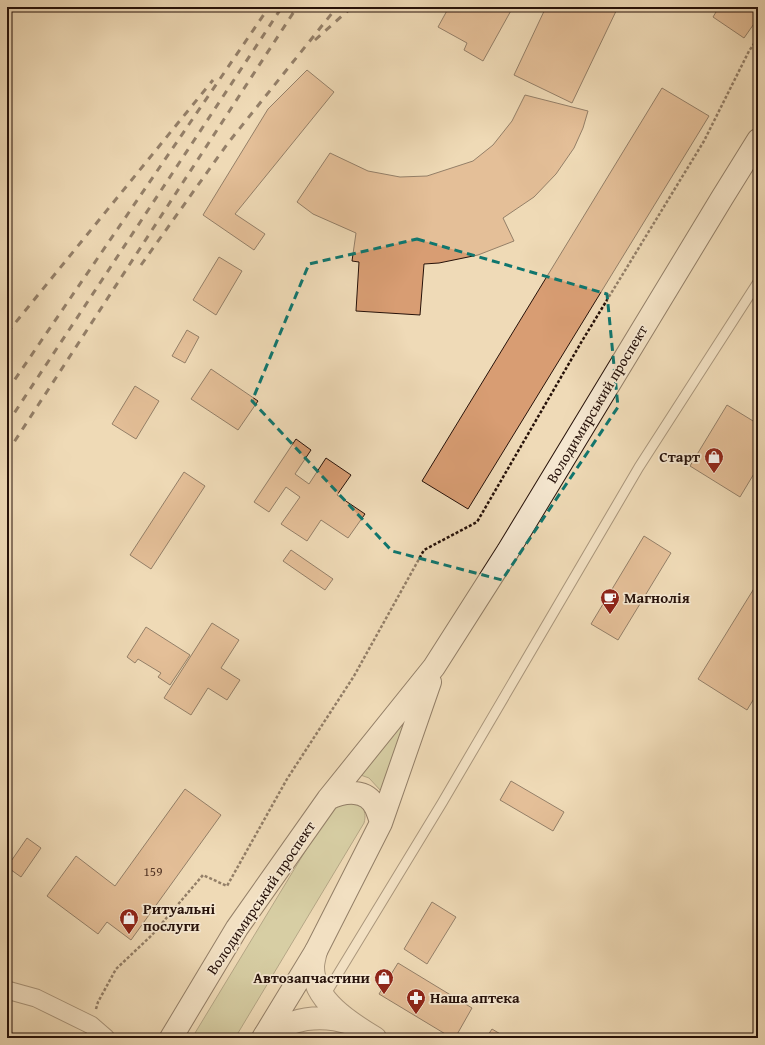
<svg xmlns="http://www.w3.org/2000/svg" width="765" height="1045" viewBox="0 0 765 1045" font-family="'Gentium Book Plus',serif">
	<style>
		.green { fill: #babf8e; stroke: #70684c }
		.building { fill: #d89d73; stroke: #261109 }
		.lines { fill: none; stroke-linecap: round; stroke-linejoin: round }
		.service-casing { stroke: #584334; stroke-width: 11 }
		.minor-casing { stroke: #584334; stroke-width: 19 }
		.tertiary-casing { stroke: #584334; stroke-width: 24 }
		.secondary-casing { stroke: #261109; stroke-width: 24 }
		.path { stroke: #261109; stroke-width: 2.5; stroke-dasharray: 3 2; stroke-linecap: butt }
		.service { stroke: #f5e7d0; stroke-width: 9 }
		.minor { stroke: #f5e7d0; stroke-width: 17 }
		.tertiary { stroke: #f5e7d0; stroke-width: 22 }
		.secondary { stroke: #f5e7d0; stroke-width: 22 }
		.rail { stroke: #261109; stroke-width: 3; stroke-dasharray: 7 7; stroke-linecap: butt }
		.marked { fill: none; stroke: #0f766e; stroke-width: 3; stroke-dasharray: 8 5; stroke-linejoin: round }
		.labels { text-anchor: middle; stroke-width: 3.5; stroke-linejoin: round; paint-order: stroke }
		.number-label { font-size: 13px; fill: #523424 }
		.street-label { font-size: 15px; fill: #261109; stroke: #f5e7d0 }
		.poi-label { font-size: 15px; font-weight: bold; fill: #261109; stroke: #f5e7d0; text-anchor: start }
	</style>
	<rect width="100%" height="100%" fill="#efdab7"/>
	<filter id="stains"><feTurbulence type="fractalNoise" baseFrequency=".005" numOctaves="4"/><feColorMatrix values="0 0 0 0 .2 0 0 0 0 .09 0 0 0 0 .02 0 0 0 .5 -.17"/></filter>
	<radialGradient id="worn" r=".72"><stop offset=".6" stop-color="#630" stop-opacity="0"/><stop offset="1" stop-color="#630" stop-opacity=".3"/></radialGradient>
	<path class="green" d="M406 718 381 791 369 778 355 773Z
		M335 802 361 804C365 811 366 816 364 823L235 1038H192Z"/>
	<path class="building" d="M449 7H513L483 61 464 50 467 43 438 27Z
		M546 7H618L572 103 514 75Z
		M719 7H758V18L744 38 713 17Z
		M307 70 334 92 235 214 265 234 254 250 203 215 268 109Z
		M662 88 709 116 468 509 422 481Z
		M525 95 588 111 583 128 574 148 556 174 534 197 503 218 514 241 478 255 439 263 424 264 420 315 356 311 359 262 352 261 356 233 313 214 297 202 330 153 368 171 400 177 427 176 473 161 493 145 512 121Z
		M219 257 242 271 216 315 193 300Z
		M187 330 199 337 185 363 172 356Z
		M211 369 258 401 238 430 191 399Z
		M135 386 159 401 136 439 112 424Z
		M727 405 758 424V467L740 497 690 466Z
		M296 439 311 450 295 474 309 484 326 458 351 475 337 495 365 514 348 538 321 520 307 541 281 524 300 497 286 487 269 512 254 502Z
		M184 472 205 486 151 569 130 555Z
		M758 495V505L753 502Z
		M644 536 671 553 618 640 591 624Z
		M291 550 333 579 325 590 283 561Z
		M758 582V692L747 710 698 679Z
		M212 623 239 640 221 668 240 680 227 700 208 688 191 715 164 698Z
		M146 627 190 655 170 685 158 677 161 673 138 659 135 663 127 657Z
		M511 781 564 812 553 831 500 800Z
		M185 789 221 815 131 940 107 922 98 934 47 896 76 856 115 886Z
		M27 838 41 848 21 877 7 867Z
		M432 902 456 917 427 964 404 949Z
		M398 963 472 1008 455 1038H452L379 994Z
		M492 1029 507 1038H486Z"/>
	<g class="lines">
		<g class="service-casing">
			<path id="service" d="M324 997 442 803 639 467 758 282"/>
		</g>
		<g class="minor-casing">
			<path id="minor" d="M7 990 36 998 91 1025 106 1038"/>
		</g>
		<g class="tertiary-casing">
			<path id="tertiary" d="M316 951C315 956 313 962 313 967 313 1000 350 1023 375 1038
				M265 1035C293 1019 318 1013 350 1023"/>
		</g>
		<g class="secondary-casing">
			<path id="secondary" d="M381 823 430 682
				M171 1038 237 928 328 799 434 667 508 551 722 198 758 140
				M263 1038 316 951 381 823C380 818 378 813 376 808 367 788 344 791 328 799"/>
		</g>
		<path class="path" d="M96 1009 98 1002 116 969 152 935 203 875 227 886 287 779 354 676 424 550 477 522 582 341 704 141 749 51 758 38"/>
		<use href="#service" class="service"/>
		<use href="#minor" class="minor"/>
		<use href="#tertiary" class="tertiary"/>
		<use href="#secondary" class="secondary"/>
		<path class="rail" d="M315 40 352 7
			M141 265 228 143 337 7
			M7 333 213 80
			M7 391 269 7
			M7 424 282 7
			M7 453 297 7"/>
	</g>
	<path d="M0 0H765V1045H0ZM417 239 607 294 618 407 502 580 392 551 252 401 309 264Z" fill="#efdab7" fill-opacity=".55" fill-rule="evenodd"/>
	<path class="marked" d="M417 239 607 294 618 407 502 580 392 551 252 401 309 264Z"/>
	<defs>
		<g id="shop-pin" transform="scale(1)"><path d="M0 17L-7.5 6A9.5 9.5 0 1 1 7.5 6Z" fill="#8f2418" stroke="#f5e7d0"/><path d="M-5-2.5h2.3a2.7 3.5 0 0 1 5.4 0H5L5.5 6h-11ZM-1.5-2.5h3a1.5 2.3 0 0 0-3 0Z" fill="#fff"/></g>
		<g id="cafe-pin" transform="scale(1)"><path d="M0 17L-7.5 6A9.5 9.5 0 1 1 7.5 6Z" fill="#8f2418" stroke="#f5e7d0"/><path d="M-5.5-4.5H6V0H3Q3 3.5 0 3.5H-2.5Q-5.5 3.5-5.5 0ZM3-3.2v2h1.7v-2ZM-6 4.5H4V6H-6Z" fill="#fff"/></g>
		<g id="pharmacy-pin" transform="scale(1)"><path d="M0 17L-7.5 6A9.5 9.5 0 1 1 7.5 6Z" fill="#8f2418" stroke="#f5e7d0"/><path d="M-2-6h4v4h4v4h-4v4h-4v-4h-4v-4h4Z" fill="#fff"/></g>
	</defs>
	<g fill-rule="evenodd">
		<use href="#shop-pin" x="714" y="457"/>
		<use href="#cafe-pin" x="610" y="598"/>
		<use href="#shop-pin" x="129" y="918"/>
		<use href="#shop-pin" x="384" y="978"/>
		<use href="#pharmacy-pin" x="416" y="998"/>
	</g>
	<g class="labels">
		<g class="number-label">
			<text x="153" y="876">159</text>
		</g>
		<g class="street-label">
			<text transform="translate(597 404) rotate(-59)" y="5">Володимирський проспект</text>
			<text transform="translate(261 898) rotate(-56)" y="5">Володимирський проспект</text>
		</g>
		<g class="poi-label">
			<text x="700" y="462" text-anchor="end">Старт</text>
			<text x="624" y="603">Магнолія</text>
			<text x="143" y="914">Ритуальні<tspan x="143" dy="17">послуги</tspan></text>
			<text x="370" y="983" text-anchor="end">Автозапчастини</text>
			<text x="430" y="1003">Наша аптека</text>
		</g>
	</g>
	<rect width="765" height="1045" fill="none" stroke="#efdab7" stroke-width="24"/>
	<rect x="8" y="8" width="749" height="1029" fill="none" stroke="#261109" stroke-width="2"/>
	<rect x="12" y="12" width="741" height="1021" fill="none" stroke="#261109"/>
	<rect width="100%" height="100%" filter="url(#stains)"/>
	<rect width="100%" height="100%" fill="url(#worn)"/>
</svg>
